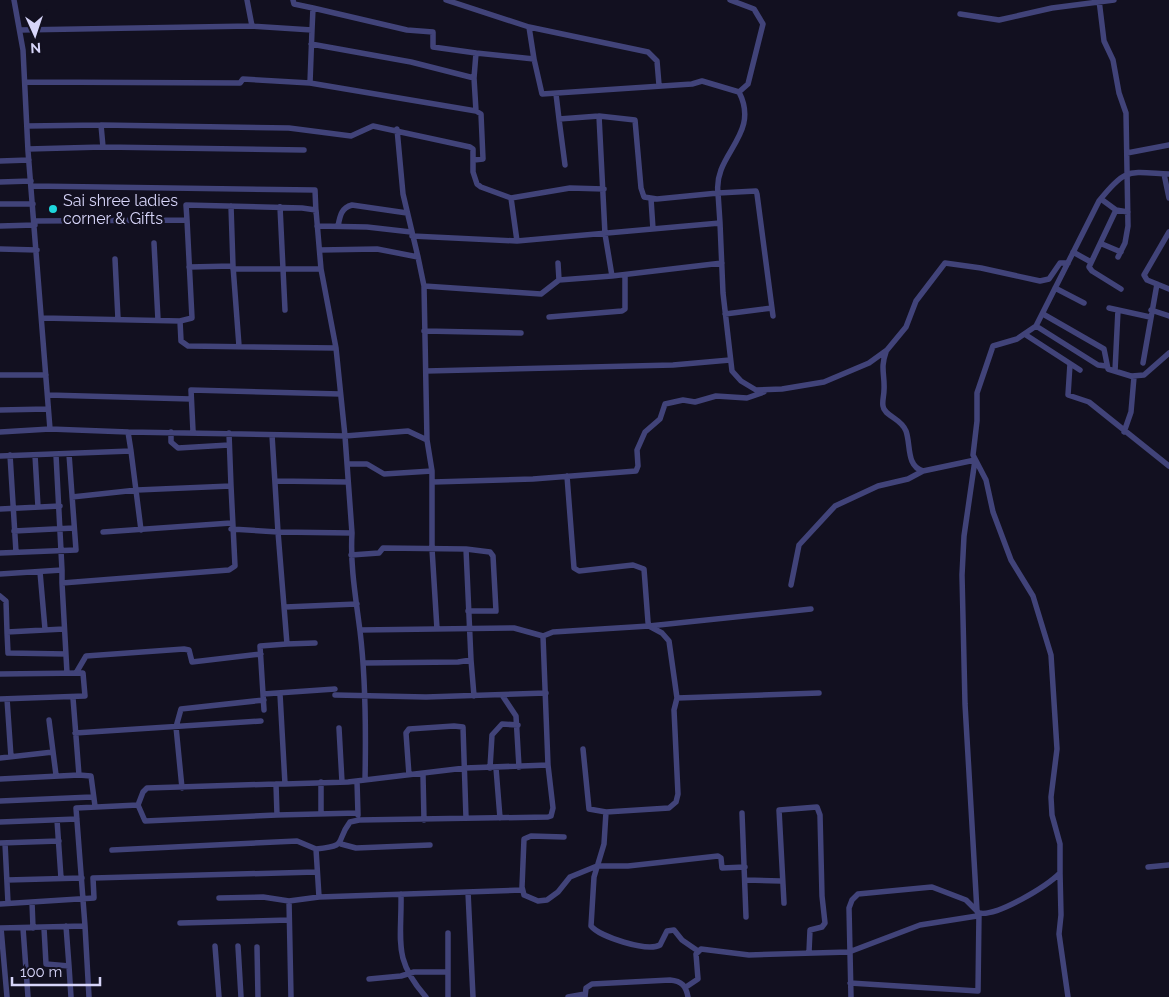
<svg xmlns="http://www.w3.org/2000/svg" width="1169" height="997" viewBox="0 0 1169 997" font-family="Raleway,sans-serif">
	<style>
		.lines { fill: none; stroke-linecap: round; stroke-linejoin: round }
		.street { stroke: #414379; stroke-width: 5.5 }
		.poi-dot { fill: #1ed6dc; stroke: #121020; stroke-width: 2 }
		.labels { text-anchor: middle; stroke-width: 5; stroke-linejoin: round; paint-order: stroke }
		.poi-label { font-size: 16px; fill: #d7d5f9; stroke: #121020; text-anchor: start }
	</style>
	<rect width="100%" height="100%" fill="#121020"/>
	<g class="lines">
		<path class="street" d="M247 0 252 26
			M293 0 294 4 313 8 312 30
			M446 0 529 27 534 59 476 53
			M1099 0 1104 41 1113 60 1119 93 1126 113 1128 226 1125 243 1118 257
			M960 14 999 20 1052 8 1114 0
			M529 27 648 52 657 61 659 85
			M20 30 252 26 312 30 310 83 243 79 240 83 25 82
			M311 44 411 62 474 78 476 53 433 47V32L407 30 313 8
			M534 59 542 94 692 84 702 81 739 92 748 84 763 24 754 9 730 0
			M310 83 476 111
			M739 92C761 135 713 154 718 193L756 191 757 194 773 316
			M556 94 559 119 599 116 605 234 612 276 559 280 558 263
			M559 119 565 165
			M101 125 289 128 351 136 373 126 470 147 473 149V172L477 184 481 187 511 198
			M27 126 101 125 103 147 28 149
			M103 147 304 150
			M1127 153 1169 145
			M474 160 483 159 481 114 476 111 474 78
			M0 161 29 160
			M1164 174 1169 198
			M0 182 31 181
			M31 186 315 190 316 213
			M651 199 653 229
			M1101 199 1116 210 1128 212
			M0 204H33
			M231 206 233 266
			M280 207 285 310
			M1116 210 1089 267 1092 271 1121 289
			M187 220 186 205 302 208 316 210 321 269H233
			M34 221 187 220 192 318 180 321
			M720 223 723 293 732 371 741 381 756 390 782 389 824 382 869 363 887 350 906 327 916 301 945 263 981 268 1040 281 1049 279 1060 263H1068
			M0 226 35 225
			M317 226 367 227 411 232
			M338 226C340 216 341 208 352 205L407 213
			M1169 232 1144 275 1147 280 1169 289
			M412 236 517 241 511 198 570 188 604 189
			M517 241 720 223 718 193 657 199 644 197 641 188 635 120 599 116
			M154 243 158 320
			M1102 244 1121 252
			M0 249 37 250
			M320 250 377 249 418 257 403 194 397 129
			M1073 252 1091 262
			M418 257 424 286 427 440
			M115 259 118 319
			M189 267 233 266 239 346
			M321 269 336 348
			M612 276 722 263
			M424 286 541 294 559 280
			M1055 288 1084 303
			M1109 308 1150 317
			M1151 310 1169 316
			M725 314 772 308
			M1043 314 1104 349 1108 369 1134 377 1131 412 1124 432
			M549 317 622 311 625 309V275
			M42 318 180 321 181 341 188 346 336 348 345 436 128 432
			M1036 326 1098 365 1106 366
			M424 331 521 333
			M1026 335 1080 370
			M886 352C880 368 885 375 884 390 884 396 882 401 883 406 884 416 901 418 906 431 911 445 906 466 923 471L975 460
			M1143 363 1157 284
			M1070 364 1068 395 1089 402 1169 466
			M426 371 673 365 730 360
			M1115 371 1118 310
			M0 375H46
			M1132 376 1144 375 1169 353
			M48 395 191 399
			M0 410 48 409
			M193 431 191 390 340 394
			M0 432 50 429
			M171 432V442L178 448 229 445
			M229 433 231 486
			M131 451 141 530
			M10 455 16 552
			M35 455 38 507
			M56 455 62 570
			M0 456 131 451 128 432 50 429 28 151 23 50 14 0
			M975 460 964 536 962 575 965 704 977 911
			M347 464H367L384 474 432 471
			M567 476 574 568 579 571 633 565 644 569 648 622 649 626 662 633 669 641 677 698 819 693
			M275 481 348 482
			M433 482 533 479 636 471 638 466 637 450 645 432 660 419 665 404 683 400 695 402 716 396 747 398 764 392
			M0 509 60 506
			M231 529 278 532 272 435
			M14 531 74 528
			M103 532 231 523
			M352 533 345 436 408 431 427 440 432 471V549L437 629
			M466 549 490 552 493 556 496 611H468
			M0 553 76 550 69 454
			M351 555 379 553 383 548 466 549 471 660 458 662 363 663
			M40 572 45 629
			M0 574 62 570V583
			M791 585 799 545 835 506 878 486 908 479 923 471
			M0 596 6 601 7 632
			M285 607 357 604
			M64 629 7 632 8 653 66 654
			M543 636 553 632 649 626 811 609
			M287 644 315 643
			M471 660 474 696
			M67 673 62 583 229 570 235 566 231 486 137 490 72 497
			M76 673 86 656 184 649 189 650 192 662 261 654
			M0 674 83 673 85 696 0 699
			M263 694 335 689
			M335 695 426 697 546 693
			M502 695 516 716 519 767
			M73 698 79 775 91 776 95 806
			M7 699 11 757
			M264 710 260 646 287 644 278 532 352 533C350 566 356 599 360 631 366 680 366 731 365 780
			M49 720 56 775
			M339 728 342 782
			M75 733 261 721
			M583 749 589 809 606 812 669 808 676 802 678 794 674 710 677 698
			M0 758 53 752
			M490 768 492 735 502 724 518 725
			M496 768 500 818
			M409 775 406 733 409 729 454 726 463 727 466 818
			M423 775 424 820
			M0 779 79 775
			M357 781 358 815
			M321 782V813
			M285 784 348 782 465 768 548 765 543 636 514 628 360 630
			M182 788 176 727 181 709 264 700
			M0 801 92 797
			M138 805 143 792 147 788 276 784
			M606 812 604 844 594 877 591 926C600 937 647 952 660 945L667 931 674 930 682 940 698 951
			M742 813 746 917
			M277 815 358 813
			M57 820 61 878
			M0 822 77 819
			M564 837 531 836 524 839 522 887 524 895 538 901 547 900 558 892 570 877 597 866H628L718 856 721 858 722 868 745 867
			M0 843 59 841
			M5 843 8 903
			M341 844 356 848 430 845
			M112 850 297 841 316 849
			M1148 867 1169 865
			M1060 873 1061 915 1059 934 1068 997
			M7 880 82 878
			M745 880 781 881
			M468 892 473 997
			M401 894C402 940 392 959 426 997
			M319 897 522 890
			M219 898 263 897 289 901
			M32 902 33 928
			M784 903 779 810 817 807 820 815 822 896 825 923 822 927 810 930 809 952
			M0 904 94 898 93 878 316 872
			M180 923 289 920
			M66 926 69 966
			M85 926 76 808 138 805 145 821 277 815 276 784H285L280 694
			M0 928 85 926 89 997
			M1 928 7 997
			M23 928 28 997
			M44 928 46 964 69 966 71 997
			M215 946 219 997
			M238 946 241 997
			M257 947 258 997
			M369 979 401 976 414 972H448
			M686 987 698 979 696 954 701 949 749 955 849 952 920 925 977 916 979 913 978 991 850 983
			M291 997 289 901 319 897 316 849C350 845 334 843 350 822L359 820 548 817 551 816 553 808 548 765
			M448 997V933
			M568 997 585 994
			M585 997 586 988 592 984 670 980C682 981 686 986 688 997
			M851 997 849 908 852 900 858 894 932 887 966 900 979 913C997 917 1047 886 1060 873V844L1052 815 1051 797 1057 749 1051 655 1033 596 1011 560 993 512 986 480 973 455 977 421V393L993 346 1017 339 1036 326 1099 201C1126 167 1128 172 1169 174"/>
	</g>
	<circle class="poi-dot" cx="53" cy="209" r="5"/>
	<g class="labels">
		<g class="poi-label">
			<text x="63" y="206">Sai shree ladies<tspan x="63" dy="18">corner &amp; Gifts</tspan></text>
		</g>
	</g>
	<g transform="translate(35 35) rotate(177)" stroke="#121020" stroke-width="4" paint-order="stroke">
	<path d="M0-4L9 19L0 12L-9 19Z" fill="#d7d5f9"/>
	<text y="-8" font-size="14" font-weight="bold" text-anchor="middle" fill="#d7d5f9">N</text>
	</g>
	<path d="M12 977v8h88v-8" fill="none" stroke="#d7d5f9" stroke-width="2.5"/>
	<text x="20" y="977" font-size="15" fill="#d7d5f9" stroke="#121020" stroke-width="4" paint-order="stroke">100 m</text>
</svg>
